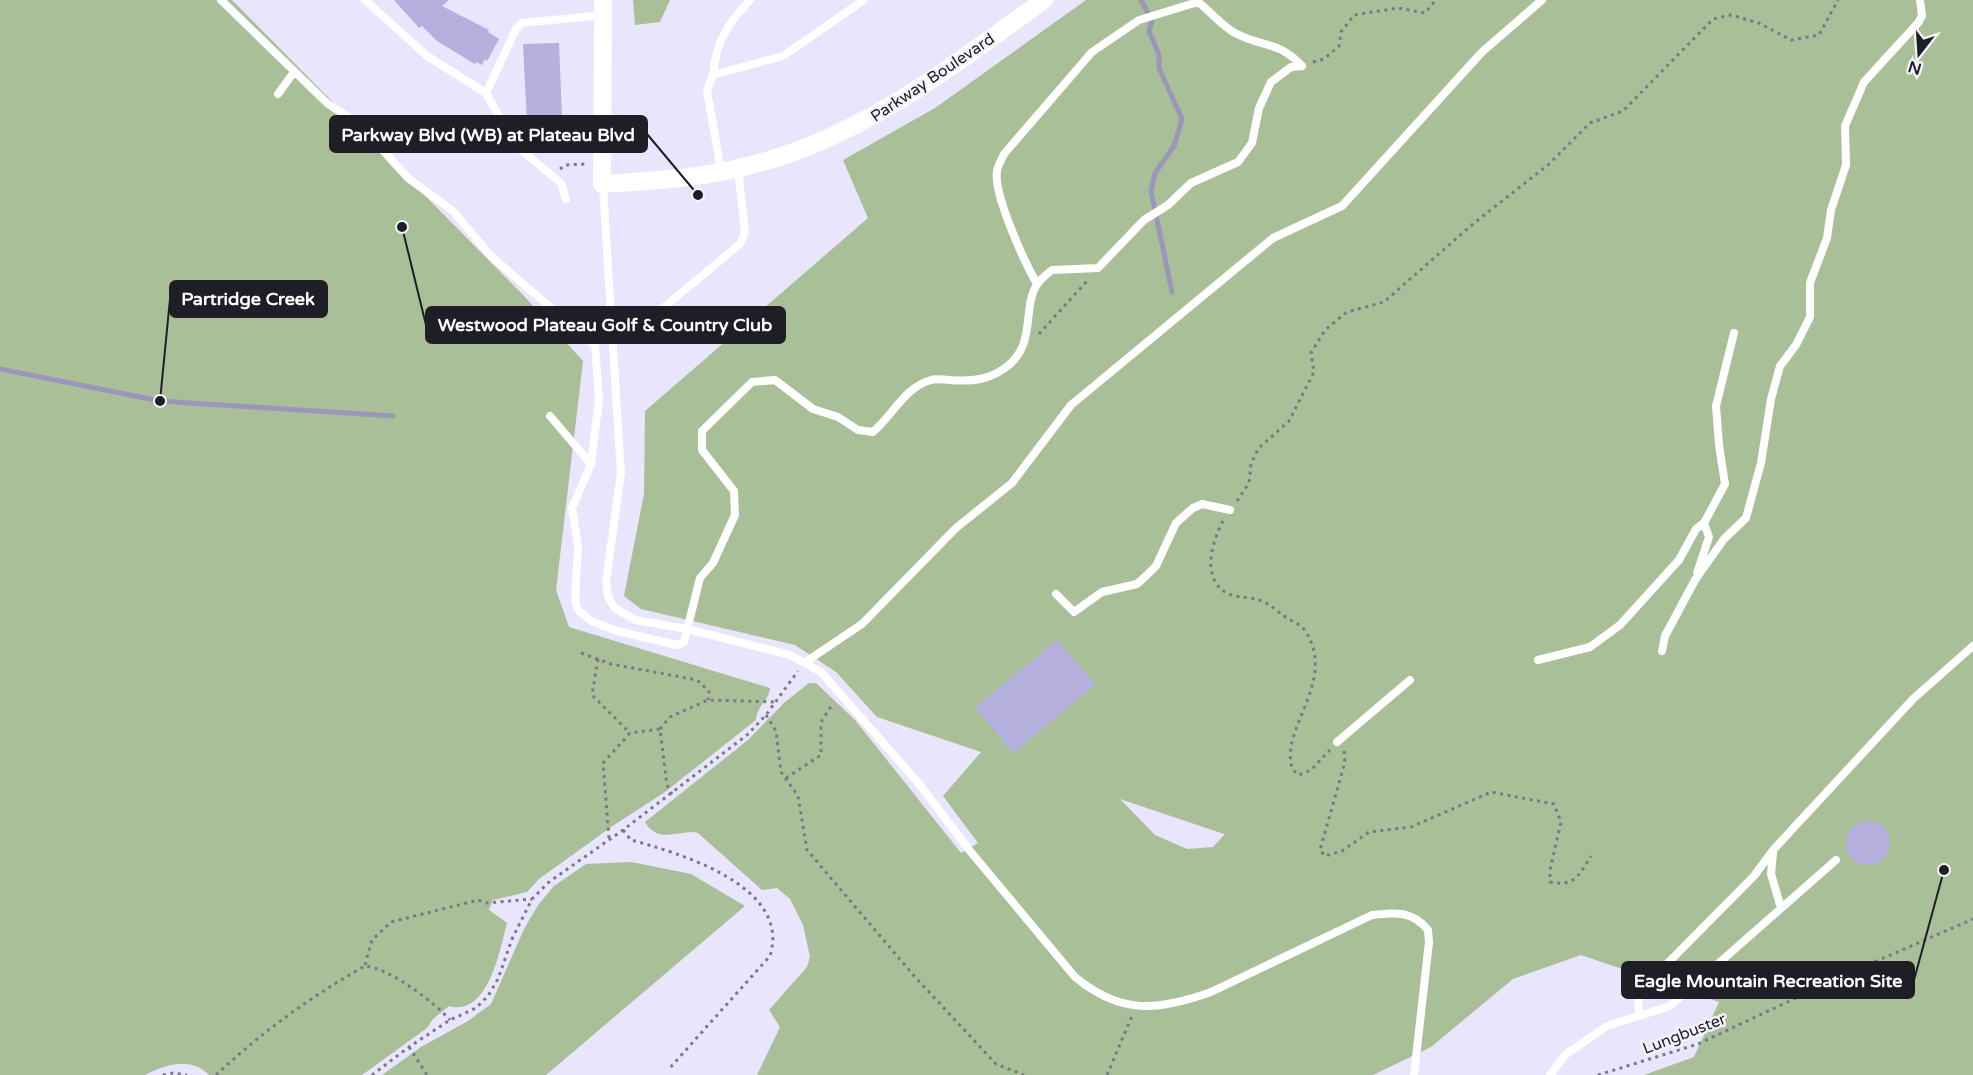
<svg xmlns="http://www.w3.org/2000/svg" width="1973" height="1075" viewBox="0 0 1973 1075" font-family="'Varela Round',sans-serif">
	<style>
		.green { fill: #a8bf98; fill-rule: evenodd }
		.lines { fill: none; stroke-linecap: round; stroke-linejoin: round }
		.stream { stroke: #9b97ba; stroke-width: 5 }
		.building { fill: #b5b0dd }
		.path { stroke: #7a7887; stroke-width: 3; stroke-dasharray: 3 4.5; stroke-linecap: butt }
		.service { stroke: #fff; stroke-width: 8 }
		.tertiary { stroke: #fff; stroke-width: 18 }
		.labels { text-anchor: middle; stroke-width: 5; stroke-linejoin: round; paint-order: stroke }
		.street-label { font-size: 16px; fill: #1f1e26; stroke: #f5f4fd }
		.leader { fill: none; stroke: #1f1e26; stroke-width: 2 }
		.callout-dot { fill: #1f1e26; stroke: #f5f4fd; stroke-width: 2 }
		.callout { fill: #1f1e26; stroke: #1f1e26; stroke-width: 2 }
		.callout-label { font-size: 18px; text-anchor: middle; font-weight: bold; fill: #fff }
	</style>
	<rect width="100%" height="100%" fill="#e8e5fc"/>
	<path class="green" d="M0 0H232L524 296 583 361 556 590 569 627 770 688C769 701 756 707 756 720L665 792 614 825 539 879 527 892 493 900 489 910 507 923C500 950 488 1017 449 1006L433 1019 427 1028 362 1075H209C190 1056 165 1065 145 1075H0Z
		M633 0H670L660 22 635 25Z
		M1086 0H1973V1075H1644L1694 1057 1719 1002 1581 955 1513 979 1431 1047 1373 1075H757L780 1027 769 1010 807 967 810 957 803 925 790 899 777 888 762 890 698 833C681 828 659 846 645 822L748 740 785 702 809 683H816L855 720 961 853 978 843 943 796 981 752 877 717 836 672 795 645 641 609 624 596 644 494 645 411 868 218 843 160 935 108ZM1120 799 1224 834V835L1213 847 1187 849 1155 835Z
		M631 862 691 874 745 906 546 1075H382L421 1047 468 1021 491 1004 524 929 538 905 554 886 586 864Z"/>
	<g class="lines">
		<path class="stream" d="M1141 0 1152 21 1149 31 1159 55V68L1182 119 1174 146 1155 173 1151 191 1172 292
			M0 369 160 401 393 416"/>
	</g>
	<path class="building" d="M394 0H449L442 6 489 30 488 32 499 39 487 61 485 59 482 65 476 62 475 64 437 41 422 26 419 28Z
		M559 43 563 141 528 142 523 44Z
		M1057 640 1095 684 1014 753 975 708Z
		M1846 843a22 22 0 1 1 44 0a22 22 0 1 1-44 0Z"/>
	<g class="lines">
		<path class="path" d="M1313 62 1324 59 1339 46 1341 32 1354 15 1398 8 1425 13 1436 0
			M560 169 566 165 585 164
			M1039 334 1087 281
			M1237 501 1249 483 1251 464 1258 449 1289 421 1314 372 1311 353 1325 330 1347 312 1384 302 1474 223 1548 165 1590 123 1623 111 1713 19 1731 15 1759 23 1791 40 1819 35 1838 0
			M1223 521C1212 542 1200 581 1229 594 1240 599 1253 596 1264 602 1273 606 1279 613 1287 618 1293 622 1301 624 1305 631 1339 680 1277 731 1293 770L1299 775 1311 770 1330 750
			M581 653 611 664 697 680 709 691 708 700
			M598 659 592 695 630 733
			M766 715 776 731 781 772 798 796 807 850 915 977 996 1064 1024 1075
			M660 729 670 717 708 700 777 702
			M1344 751 1345 762 1320 850 1325 856 1342 851 1369 832 1411 827 1491 792 1554 804 1561 822 1550 870V882C1575 887 1579 875 1591 856
			M786 778 821 755V722L833 703
			M623 830 631 840C679 853 792 886 770 956L668 1070
			M609 838 603 763 630 733 660 729 667 785 672 794
			M365 965 372 940 391 922 478 900 487 903 532 899
			M409 1047 427 1075
			M163 1075 173 1073 187 1075
			M216 1075C262 1032 310 997 365 966 389 968 434 1002 450 1020
			M372 1075 409 1047 450 1020 476 1008 488 996 498 979 512 939 532 899 549 882 623 830 747 735 766 715 798 671
			M1107 1075 1132 1016
			M1598 1075 1698 1044 1847 974 1973 919"/>
		<path class="service" d="M221 0 328 104 359 124 408 178 453 211 491 256 595 346 599 399 591 464 572 508 578 546 575 601 578 610 591 621 617 631 677 645 684 642 700 578 713 563 735 515 734 491 702 450V431L752 382 775 380 813 409 838 417 858 430 873 432C893 415 905 387 931 380 936 378 944 380 949 380 972 382 992 380 1010 364 1036 341 1022 305 1038 283 1042 278 1047 274 1052 270L1098 268 1144 220 1168 205 1191 183 1238 162 1252 143 1259 108 1271 82 1291 67 1302 66
			M365 0 427 56 486 93 515 145 561 183 566 199
			M713 75C716 41 727 25 750 0
			M486 93 516 29 522 23 603 15
			M278 94 294 72
			M721 170 707 91 713 75 783 56 864 0
			M603 185 621 473 606 582 608 597 615 608 635 620 687 629 790 655 821 672 920 785 970 851 1075 977C1121 1015 1158 1011 1211 992L1372 915C1395 912 1413 911 1428 930L1429 942 1414 1075
			M1037 284C1025 263 993 194 997 171 998 165 1002 159 1004 154L1092 52 1139 20 1198 2C1210 11 1222 26 1235 33 1263 48 1278 40 1302 66
			M657 313 740 244 745 232 738 169
			M550 416 591 464
			M1697 573 1709 537 1704 523 1725 484 1719 445 1716 406 1734 333
			M1056 594 1074 612 1102 592 1137 584 1147 575 1156 566 1176 523 1193 508 1202 504 1230 510
			M1662 651 1665 636 1695 580 1724 539 1746 518 1761 463 1771 399 1780 366 1796 345 1810 317V283L1827 238 1831 210 1846 165 1845 126 1864 82 1918 23 1922 16 1920 0
			M1538 660 1590 647 1620 625 1679 560 1696 529 1704 523
			M804 663 862 624 956 528 1012 483 1071 405 1273 238 1342 206 1482 52 1542 0
			M1337 742 1410 680
			M1773 853 1771 874 1781 908
			M1639 1016 1638 996 1645 986 1754 876 1774 849 1913 699 1973 646
			M1550 1075 1565 1055 1607 1026 1670 1006 1836 860"/>
		<path class="tertiary" d="M603 0 602 184C648 181 694 179 739 168 856 142 948 69 1044 0"/>
	</g>
	<g class="labels">
		<g class="street-label">
			<text transform="translate(932 77) rotate(-34)" y="6">Parkway Boulevard</text>
			<text transform="translate(1684 1033) rotate(-21)" y="6">Lungbuster</text>
		</g>
	</g>
	<path class="leader" d="M698 195L647 134M160 401L170 299M402 227L426 325M1944 870L1914 980"/>
	<g class="callout-dot">
		<circle cx="698" cy="195" r="6"/>
		<circle cx="160" cy="401" r="6"/>
		<circle cx="402" cy="227" r="6"/>
		<circle cx="1944" cy="870" r="6"/>
	</g>
	<g class="callout">
		<rect x="330" y="116" width="317" height="36" rx="6"/>
		<rect x="170" y="281" width="157" height="36" rx="6"/>
		<rect x="426" y="307" width="359" height="36" rx="6"/>
		<rect x="1622" y="962" width="292" height="36" rx="6"/>
	</g>
	<g class="callout-label">
		<text x="488" y="141">Parkway Blvd (WB) at Plateau Blvd</text>
		<text x="248" y="305">Partridge Creek</text>
		<text x="605" y="331">Westwood Plateau Golf &amp; Country Club</text>
		<text x="1768" y="987">Eagle Mountain Recreation Site</text>
	</g>
	<g transform="translate(1919 54) rotate(197)" stroke="#f5f4fd" stroke-width="4.5" paint-order="stroke">
	<path d="M0-4.5L10 22L0 15L-10 22Z" fill="#1f1e26"/>
	<text y="-9" font-size="16" font-weight="bold" text-anchor="middle" fill="#1f1e26">N</text>
	</g>
</svg>
